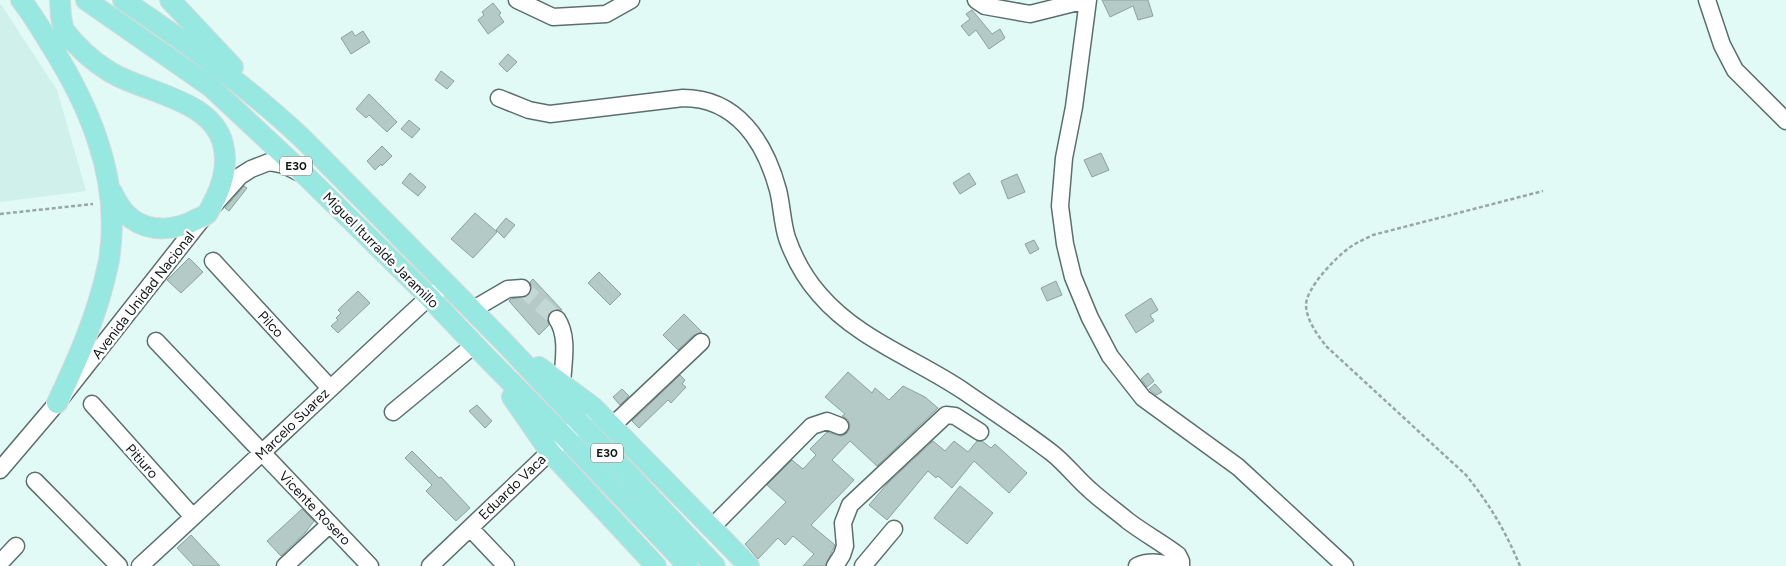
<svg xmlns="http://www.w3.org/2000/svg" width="1786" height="566" viewBox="0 0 1786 566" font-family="Figtree,sans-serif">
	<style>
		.built { fill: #cff0eb }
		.building { fill: #b3cac7; stroke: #8ca29f }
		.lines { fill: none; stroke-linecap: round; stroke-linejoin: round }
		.minor-tunnel { stroke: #c3d8d5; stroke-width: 16; stroke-dasharray: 16 8; stroke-linecap: butt }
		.minor-casing { stroke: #5b706d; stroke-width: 19 }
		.major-casing { stroke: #d9dada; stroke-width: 22 }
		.path { stroke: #96a8a5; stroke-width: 2.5; stroke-dasharray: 4 2.5; stroke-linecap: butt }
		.minor { stroke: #fff; stroke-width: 16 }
		.major { stroke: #96e8e0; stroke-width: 20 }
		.labels { text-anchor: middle; stroke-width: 5; stroke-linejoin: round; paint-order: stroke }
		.shield { fill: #fff; stroke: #585f5e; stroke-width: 1 }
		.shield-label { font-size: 12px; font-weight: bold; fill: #111a19 }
		.street-label { font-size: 14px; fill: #111a19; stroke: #fff }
	</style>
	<rect width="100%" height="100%" fill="#e2faf6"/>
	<path class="built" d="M0 3 57 90 86 191 0 202Z"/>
	<path class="building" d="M1102 0H1148L1153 16 1138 20 1133 6 1110 17Z
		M493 3 501 13 499 15 504 22 488 34 478 20 484 15 482 12Z
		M972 10 992 34 1000 29 1005 38 989 49 976 30 969 36 961 26 970 19 966 14Z
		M352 31 355 36 363 31 370 42 351 54 341 38Z
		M508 54 517 62 507 72 499 64Z
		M441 71 454 81 447 89 435 80Z
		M369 94 397 122 387 132 369 115 366 118 356 109Z
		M409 120 420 129 412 138 401 129Z
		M382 146 392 156 382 166 381 164 375 170 367 161Z
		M1101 153 1109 170 1092 177 1084 160Z
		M410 173 426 187 418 196 402 183Z
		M969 173 976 184 960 194 953 183Z
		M1017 174 1025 192 1008 199 1001 181Z
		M244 186 247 188 229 211 225 208Z
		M475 213 497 232 473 258 451 239Z
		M506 218 515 225 504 238 496 230Z
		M1034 240 1039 249 1030 254 1025 244Z
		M189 258 203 272 181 293 167 280Z
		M599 272 621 294 610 305 588 283Z
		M533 279 562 310H553L549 313 547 319 549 325 539 335 509 301 511 299 528 296 532 288 530 282Z
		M1056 281 1062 295 1047 301 1041 288Z
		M358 291 370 303 338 333 331 326 338 320 336 318 341 313 338 310Z
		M1151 298 1158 310 1150 315 1154 321 1136 333 1125 315Z
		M684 314 702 332 694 335 678 350 663 335Z
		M848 372 872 393 875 388 889 400 903 386 925 397 938 408 877 466 850 441 832 460 854 480 811 525 835 545 825 566H803L814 554 793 536 785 545 778 538 758 559 745 544 786 502 767 485 792 460 803 469 816 455 810 449 827 432 841 436 846 434 849 430 850 425 848 420 842 416 845 414 825 397Z
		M1148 373 1154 381 1147 387 1141 379Z
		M680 375 685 380 682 384 686 387 671 403 668 400 639 428 632 421Z
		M1155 384 1162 392 1156 395 1149 389Z
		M622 389 629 396 620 405 613 397Z
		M477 405 492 421 485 428 469 411Z
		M933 441 945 451 954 441 968 452 977 441H982L991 448 995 444 1027 473 1009 493 974 461 952 488 938 476 936 478 928 471 887 520 869 505 888 483Z
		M412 451 439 478 441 477 470 508 456 521 426 491 432 485 405 458Z
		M960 486 993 513 967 544 934 518Z
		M302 509 314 521 305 533 281 556 267 541Z
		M191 535 220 566H194L177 548Z"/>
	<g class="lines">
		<path class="minor-tunnel" d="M522 288 557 319"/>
		<g class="minor-casing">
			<path id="minor" d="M517 0 553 17 606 14 631 0
				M976 0 985 6 1030 14 1086 0
				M1088 0 1074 107 1064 158 1060 206 1065 244 1073 277 1090 318 1110 356 1143 398 1238 467 1345 566
				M1707 0 1722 45 1735 70 1786 121
				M499 98 529 110 550 114 683 98C737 98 765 142 778 190 782 206 782 222 787 238 794 258 805 278 819 294 858 340 917 359 965 392 994 412 1025 432 1052 453 1066 464 1077 479 1090 490 1102 501 1116 511 1128 521 1144 533 1162 543 1178 555L1181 561V566
				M213 261 330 388
				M472 310 508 289 522 288
				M557 319C569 337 563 363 562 384
				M156 341 370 566
				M92 404 193 517
				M393 412 474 345
				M612 426 701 342
				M0 470 57 403 206 214 240 176 251 169 269 162 284 165 298 172
				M35 481 119 566
				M470 528 506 566
				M711 528 812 426 827 421 840 426
				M0 563 16 546
				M140 566C237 477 332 386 429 297L439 290
				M285 566 330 524
				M430 566 579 424 587 413
				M835 566 842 555 845 546 843 523 850 505 946 415 955 416 980 432
				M863 566 894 529
				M1137 566C1149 560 1164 563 1176 566"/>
		</g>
		<g class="major-casing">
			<path id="major" d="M21 0C33 15 42 31 52 47 89 106 117 172 111 243 110 250 110 258 108 265 98 313 78 359 57 403
				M60 0 61 17 66 40
				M86 0 211 87 306 176 429 297 485 356 565 437 688 566
				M123 0C186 42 248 87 303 139L501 339 715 566
				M170 0 233 67
				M63 29C76 46 92 61 110 72 147 94 217 100 224 149 227 166 223 182 216 197 213 202 210 210 207 214 204 216 200 218 197 219 178 230 151 233 132 219 122 212 117 203 112 192
				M539 367 593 407 749 566
				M512 397 550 452 656 566"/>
		</g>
		<path class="path" d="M0 214 93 204
			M1520 566C1505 530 1490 505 1466 475L1327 347C1318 336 1307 321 1306 306 1305 289 1336 257 1349 248 1357 242 1365 239 1373 235L1543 191"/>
		<use href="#minor" class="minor"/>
		<use href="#major" class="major"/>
	</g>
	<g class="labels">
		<g class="shield">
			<rect x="280" y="156.5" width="32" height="19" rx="4"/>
			<rect x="591" y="443.5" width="32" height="19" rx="4"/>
		</g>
		<g class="shield-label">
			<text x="296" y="170">E30</text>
			<text x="607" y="457">E30</text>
		</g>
		<g class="street-label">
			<text transform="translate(381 250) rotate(45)" y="5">Miguel Iturralde Jaramillo</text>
			<text transform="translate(143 295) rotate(-52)" y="5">Avenida Unidad Nacional</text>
			<text transform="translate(271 324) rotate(47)" y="5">Pilco</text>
			<text transform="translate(292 424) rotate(-44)" y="5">Marcelo Suarez</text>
			<text transform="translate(142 461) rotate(48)" y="5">Pitiuro</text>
			<text transform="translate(512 487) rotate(-44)" y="5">Eduardo Vaca</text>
			<text transform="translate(315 508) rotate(46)" y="5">Vicente Rosero</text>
		</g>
	</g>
</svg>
